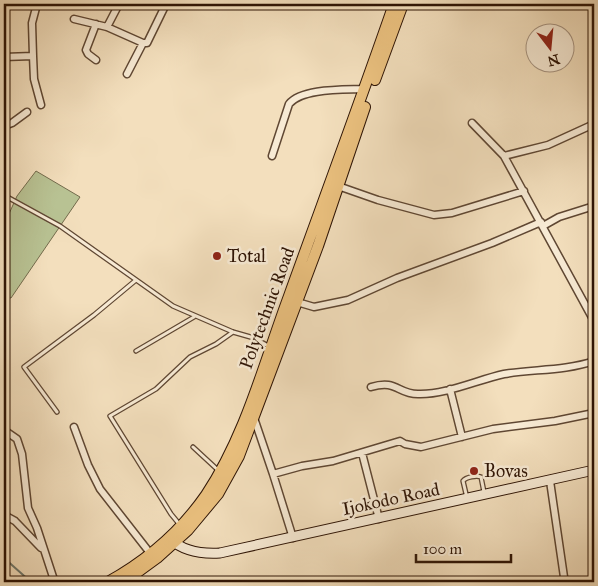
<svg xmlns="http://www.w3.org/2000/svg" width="598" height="586" viewBox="0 0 598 586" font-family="'IM FELL Great Primer',serif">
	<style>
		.green { fill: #b8c293; stroke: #736b4c }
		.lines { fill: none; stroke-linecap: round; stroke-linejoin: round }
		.stream { stroke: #6f796d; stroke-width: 2 }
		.service-casing { stroke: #5f4733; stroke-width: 5.5 }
		.minor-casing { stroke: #5f4733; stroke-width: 9 }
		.secondary-casing { stroke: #2e1405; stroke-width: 11 }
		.primary-casing { stroke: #2e1405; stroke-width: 12 }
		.service { stroke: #f7ead4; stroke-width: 3 }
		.minor { stroke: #f7ead4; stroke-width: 6 }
		.secondary { stroke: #f7ead4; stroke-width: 9 }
		.primary { stroke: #eac07e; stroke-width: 10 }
		.poi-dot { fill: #8f2418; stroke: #f7ead4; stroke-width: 2 }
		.labels { text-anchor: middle; stroke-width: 5; stroke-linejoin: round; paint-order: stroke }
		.poi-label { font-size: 18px; fill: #2e1405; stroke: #f7ead4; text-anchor: start }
		.street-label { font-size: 18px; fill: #2e1405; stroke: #f7ead4 }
	</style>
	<rect width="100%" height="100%" fill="#f3dfbd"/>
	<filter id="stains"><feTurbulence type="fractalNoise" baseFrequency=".004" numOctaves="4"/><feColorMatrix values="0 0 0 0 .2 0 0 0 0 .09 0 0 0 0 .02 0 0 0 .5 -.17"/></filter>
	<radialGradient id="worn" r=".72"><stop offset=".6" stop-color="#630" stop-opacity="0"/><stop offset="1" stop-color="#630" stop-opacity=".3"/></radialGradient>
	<path class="green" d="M36 171 80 197 11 298 4 297V225L17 196Z"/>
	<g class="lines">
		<path class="stream" d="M4 558 31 582"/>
		<g class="service-casing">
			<path id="service" d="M9 198 60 226 173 306 233 332 254 338 270 347
				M136 351 194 317
				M57 412 24 367 94 315 136 280
				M193 447 219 471
				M467 498 463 481C466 477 477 475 481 477L484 492
				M180 525 171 514 110 416 156 389 190 357 216 344 233 332"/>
		</g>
		<g class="minor-casing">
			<path id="minor" d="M37 4 32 23 33 56 34 79 41 105
				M249 4H251
				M74 19 107 27 143 43H147L166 4
				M96 24 86 50 88 54 96 60
				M107 27 119 4
				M4 57 33 56
				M127 74 143 43
				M472 123 504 156 594 321
				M4 126 12 123 27 112
				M272 156 289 104C302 88 344 90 365 89
				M504 156 548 145 594 124
				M338 186 378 200 434 215 452 213 524 191
				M543 226 559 217 594 206
				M297 302 314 307 348 300 397 278 492 243 541 222
				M371 387C397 379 397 394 418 394 445 395 477 380 504 374 534 369 565 371 594 361
				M450 389 462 437
				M254 418 273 474 293 538
				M74 427 88 465 100 489 150 553
				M4 430 17 439 22 454 28 508 37 528 54 580 57 582
				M362 453 379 519
				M273 474 302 466 333 461 400 441 405 444 421 447 493 429 555 421 594 413
				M550 481 564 577
				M4 515 15 521 41 548"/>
		</g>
		<g class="secondary-casing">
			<path id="secondary" d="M170 539C183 551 203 554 220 553L594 470"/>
		</g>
		<g class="primary-casing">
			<path id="primary" d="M375 80 403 4
				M108 582C146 561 181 531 206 495 246 435 264 363 289 296 324 199 360 102 394 4
				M124 582 157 558 188 530 218 494 239 456 318 246 365 107"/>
		</g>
		<use href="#service" class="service"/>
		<use href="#minor" class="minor"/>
		<use href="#secondary" class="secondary"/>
		<use href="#primary" class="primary"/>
	</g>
	<g class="poi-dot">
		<circle cx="217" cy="256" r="5"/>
		<circle cx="474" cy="471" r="5"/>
	</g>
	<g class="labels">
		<g class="poi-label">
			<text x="227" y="262">Total</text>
			<text x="484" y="477">Bovas</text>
		</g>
		<g class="street-label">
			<text transform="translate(267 308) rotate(-70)" y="6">Polytechnic Road</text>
			<text transform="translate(391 499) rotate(-12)" y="6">Ijokodo Road</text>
		</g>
	</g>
	<rect width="598" height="586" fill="none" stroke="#f3dfbd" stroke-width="20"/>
	<rect x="5" y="5" width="588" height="576" fill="none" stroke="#2e1405" stroke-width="2.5"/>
	<rect x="10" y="10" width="578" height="566" fill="none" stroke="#2e1405"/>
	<g transform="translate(550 48) rotate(164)"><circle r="24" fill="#f7ead4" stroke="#a79481"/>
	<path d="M0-4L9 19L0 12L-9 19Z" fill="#8f2418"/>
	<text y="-8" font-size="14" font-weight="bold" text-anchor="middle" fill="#2e1405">N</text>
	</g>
	<path d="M416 554v8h95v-8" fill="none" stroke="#2e1405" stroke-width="2.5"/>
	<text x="423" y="554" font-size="15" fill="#2e1405" stroke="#f7ead4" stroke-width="4" paint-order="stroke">100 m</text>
	<rect width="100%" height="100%" filter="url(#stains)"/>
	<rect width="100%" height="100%" fill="url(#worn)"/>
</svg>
